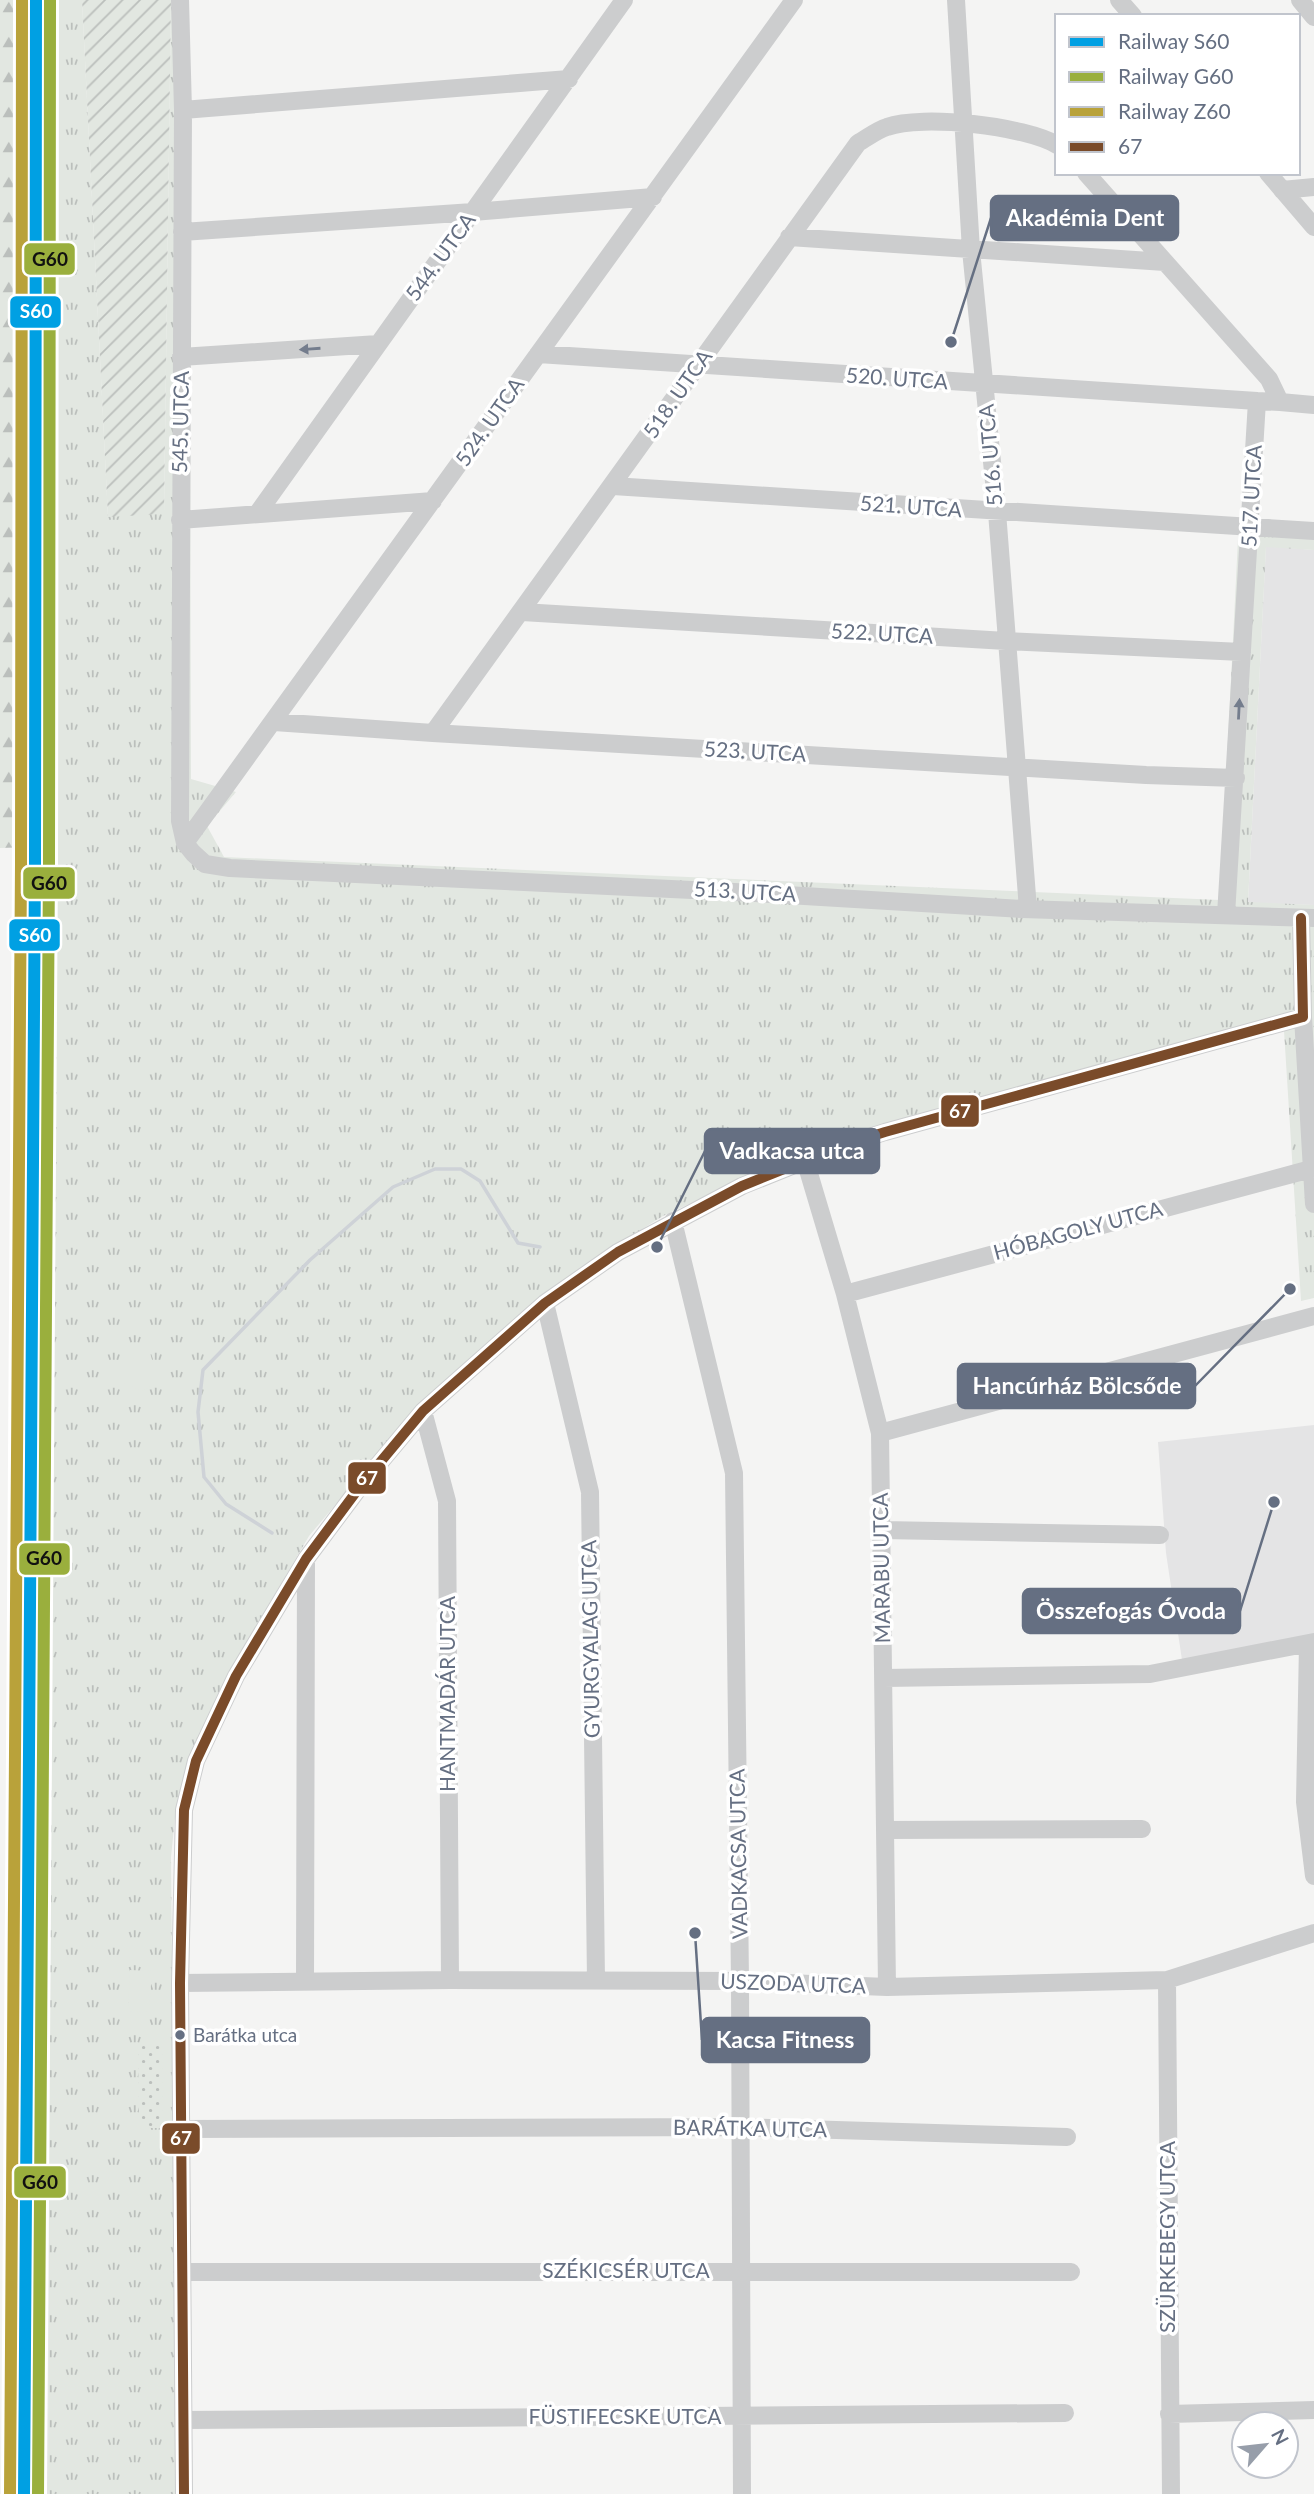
<svg xmlns="http://www.w3.org/2000/svg" width="1314" height="2494" viewBox="0 0 1314 2494" font-family="Lato,sans-serif">
	<style>
		.built { fill: #e4e4e5 }
		.grass { fill: url(#grass-tufts) }
		.forest { fill: url(#forest-firs) }
		.park { fill: url(#park-dots) }
		.garden { fill: url(#garden-furrows) }
		.pitch { fill: #e2e7e1 }
		.lines { fill: none; stroke-linecap: round; stroke-linejoin: round }
		.stream { stroke: #ced2d7; stroke-width: 3.5 }
		.minor { stroke: #cccdce; stroke-width: 18 }
		.bus-1-casing { stroke: #fff; stroke-width: 16 }
		.bus-1 { stroke: #7a4b2a; stroke-width: 10 }
		.rail-1-casing { stroke: #fff; stroke-width: 18 }
		.rail-2-casing { stroke: #fff; stroke-width: 18 }
		.rail-3-casing { stroke: #fff; stroke-width: 18 }
		.rail-1 { stroke: #00a0e3; stroke-width: 12 }
		.rail-2 { stroke: #9aaf3d; stroke-width: 12 }
		.rail-3 { stroke: #b9a23a; stroke-width: 12 }
		.oneway { fill: #747d8d }
		.bus-dot { fill: #656f82; stroke: #fff; stroke-width: 2.5 }
		.labels { text-anchor: middle; stroke-width: 7; stroke-linejoin: round; paint-order: stroke }
		.bus-label { font-size: 19px; fill: #656f82; stroke: #fff; text-anchor: start }
		.street-label { font-size: 21px; fill: #656f82; stroke: #fff }
		.leader { fill: none; stroke: #656f82; stroke-width: 2.5 }
		.callout-dot { fill: #656f82; stroke: #fff; stroke-width: 2.5 }
		.callout { fill: #656f82; stroke: #656f82; stroke-width: 2.5 }
		.callout-label { font-size: 23px; text-anchor: middle; font-weight: bold; fill: #fff }
		.line-badge { stroke: #fff; stroke-width: 2.5 }
		.badge-label { font-size: 19px; text-anchor: middle; font-weight: bold; fill: #fff }
		.pale-badge-label { font-size: 19px; text-anchor: middle; font-weight: bold; fill: #111 }
	</style>
	<defs>
		<pattern id="grass-tufts" width="24" height="20" patternUnits="userSpaceOnUse" patternTransform="scale(1.75)"><rect width="24" height="20" fill="#e2e7e1"/><path d="M3 7l-1-3M5 7V3M7 7l1-3M15 17l-1-3M17 17v-4M19 17l1-3" fill="none" stroke="#bbbfbc"/></pattern>
		<pattern id="forest-firs" width="22" height="20" patternUnits="userSpaceOnUse" patternTransform="scale(1.75)"><rect width="22" height="20" fill="#e2e7e1"/><path d="M5 1l3.5 6h-7zM16 11l3.5 6h-7z" fill="#bbbfbc"/></pattern>
		<pattern id="park-dots" width="8" height="8" patternUnits="userSpaceOnUse" patternTransform="scale(1.75)"><rect width="8" height="8" fill="#e2e7e1"/><path d="M2 2h.1M6 6h.1" fill="none" stroke="#bbbfbc" stroke-width="1.8" stroke-linecap="round"/></pattern>
		<pattern id="garden-furrows" width="10" height="10" patternUnits="userSpaceOnUse" patternTransform="scale(1.75)"><rect width="10" height="10" fill="#e2e7e1"/><path d="M-1 1l2-2M0 10L10 0M9 11l2-2" fill="none" stroke="#bbbfbc"/></pattern>
	</defs>
	<rect width="100%" height="100%" fill="#f4f4f3"/>
	<path class="built" d="M35 0H53L48 2494H18L17 2362 32 847Z
		M1266 546 1314 550V905L1248 903Z
		M1314 1425V1634L1182 1660 1166 1553 1158 1442Z"/>
	<path class="grass" d="M53 0H82L108 516 164 513 171 0H189L191 779 236 792 207 826 224 857 1220 900 1239 519 1314 523V550L1266 547 1248 902 1314 905V1298L1301 1301 1283 1015 878 1126 801 1152 663 1216 596 1258 416 1409 309 1536 230 1671 176 1808 171 1857 177 2494H48Z"/>
	<path class="forest" d="M0 0H35L32 847 0 848Z"/>
	<path class="park" d="M138 2044H163V2128H139Z"/>
	<path class="garden" d="M82 0H171L164 514 108 517Z"/>
	<path class="pitch" d="M139 1344 149 1349 153 1363V1385L143 1391 120 1382 116 1374 119 1367 133 1363 134 1349Z
		M130 1970 152 1971 149 2012 128 2011Z"/>
	<g class="lines">
		<path class="stream" d="M272 1533 226 1504 204 1477 198 1412 203 1370 310 1260 393 1187 435 1169H461L480 1181 518 1243 540 1247"/>
		<path class="minor" d="M180 0 183 110 180 821 185 843 193 853 205 864 230 868 755 893 1022 909 1314 918
			M956 0 971 250 997 512 1028 909
			M1119 0 1133 16
			M1300 0 1314 17
			M183 110 569 79
			M1086 173 1269 379 1280 402 1257 401 1226 915
			M1268 173 1314 227
			M1282 190 1314 187
			M182 232 473 212 653 197
			M789 237 1165 262
			M538 354 1257 401
			M181 357 378 344
			M1280 402 1314 405
			M613 486 1314 531
			M257 514 624 0
			M180 520 433 501
			M522 612 1006 641 1242 652
			M274 722 433 733 1146 775 1236 778
			M433 733 858 143C867 138 877 130 887 127 922 114 1025 126 1057 145
			M185 843 794 0
			M1301 918 1303 1017 1314 1204
			M805 1160 845 1294 880 1433 887 1987
			M673 1221 734 1473 740 1981 742 2494
			M845 1294 1311 1169
			M545 1303 590 1492 596 1981
			M423 1411 447 1501 450 1980
			M880 1433 1314 1316
			M882 1530 1160 1535
			M1308 1644 1305 1802 1314 1876
			M884 1678 1150 1674 1314 1642
			M885 1830 1142 1829
			M1167 1980 1171 2494
			M305 1981 306 1559
			M180 1983 450 1980 740 1981 887 1987 1167 1980 1314 1933
			M181 2129 740 2127 1067 2137
			M182 2272H1071
			M1169 2414 1314 2410
			M184 2420 1065 2413
			M184 2494 180 1983 184 1810 196 1761 236 1676 306 1559 362 1484 423 1411 545 1303 618 1252 742 1186 844 1145 885 1132 1303 1017"/>
		<g class="bus-1-casing">
			<path id="bus-1" d="M1301 918 1303 1017
				M184 2494 180 1983 184 1810 196 1761 236 1676 306 1559 362 1484 423 1411 545 1303 618 1252 742 1186 844 1145 885 1132 1303 1017"/>
		</g>
		<use href="#bus-1" class="bus-1"/>
		<g class="rail-1-casing">
			<path id="rail-1" d="M24 2494 35 864 36 0"/>
		</g>
		<g class="rail-2-casing">
			<path id="rail-2" d="M38 2494 49 864 50 0"/>
		</g>
		<g class="rail-3-casing">
			<path id="rail-3" d="M10 2494 21 864 22 0"/>
		</g>
		<use href="#rail-1" class="rail-1"/>
		<use href="#rail-2" class="rail-2"/>
		<use href="#rail-3" class="rail-3"/>
	</g>
	<defs><path id="oneway-solid" d="M-6-.8H1V-3.2L6.5 0L1 3.2V.8H-6Z" transform="scale(1.75)"/></defs>
	<g class="oneway">
		<use href="#oneway-solid" transform="translate(310 349) rotate(176)"/>
		<use href="#oneway-solid" transform="translate(1239 709) rotate(-87)"/>
	</g>
	<circle class="bus-dot" cx="180" cy="2035" r="6"/>
	<g class="labels">
		<g class="bus-label">
			<text x="193" y="2042">Barátka utca</text>
		</g>
		<g class="street-label">
			<text transform="translate(441 257) rotate(-54)" y="7">544. UTCA</text>
			<text transform="translate(897 379) rotate(4)" y="7">520. UTCA</text>
			<text transform="translate(678 394) rotate(-55)" y="7">518. UTCA</text>
			<text transform="translate(181 422) rotate(-89)" y="7">545. UTCA</text>
			<text transform="translate(490 422) rotate(-55)" y="7">524. UTCA</text>
			<text transform="translate(991 455) rotate(-95)" y="7">516. UTCA</text>
			<text transform="translate(1252 496) rotate(-87)" y="7">517. UTCA</text>
			<text transform="translate(911 507) rotate(4)" y="7">521. UTCA</text>
			<text transform="translate(882 634) rotate(3)" y="7">522. UTCA</text>
			<text transform="translate(755 752) rotate(3)" y="7">523. UTCA</text>
			<text transform="translate(745 892) rotate(3)" y="7">513. UTCA</text>
			<text transform="translate(1078 1231) rotate(-15)" y="7">HÓBAGOLY UTCA</text>
			<text transform="translate(882 1568) rotate(-91)" y="7">MARABU UTCA</text>
			<text transform="translate(591 1639) rotate(-91)" y="7">GYURGYALAG UTCA</text>
			<text transform="translate(448 1694) rotate(-90)" y="7">HANTMADÁR UTCA</text>
			<text transform="translate(739 1854) rotate(-91)" y="7">VADKACSA UTCA</text>
			<text transform="translate(793 1984) rotate(2)" y="7">USZODA UTCA</text>
			<text transform="translate(750 2129) rotate(1)" y="7">BARÁTKA UTCA</text>
			<text transform="translate(1168 2237) rotate(-90)" y="7">SZÜRKEBEGY UTCA</text>
			<text x="626" y="2278">SZÉKICSÉR UTCA</text>
			<text x="625" y="2424">FÜSTIFECSKE UTCA</text>
		</g>
	</g>
	<path class="leader" d="M951 342L991 218M657 1247L705 1151M1290 1289L1195 1386M1274 1502L1240 1611M695 1933L702 2040"/>
	<g class="callout-dot">
		<circle cx="951" cy="342" r="7"/>
		<circle cx="657" cy="1247" r="7"/>
		<circle cx="1290" cy="1289" r="7"/>
		<circle cx="1274" cy="1502" r="7"/>
		<circle cx="695" cy="1933" r="7"/>
	</g>
	<g class="callout">
		<rect x="991" y="196" width="187" height="44" rx="7"/>
		<rect x="705" y="1129" width="174" height="44" rx="7"/>
		<rect x="958" y="1364" width="237" height="44" rx="7"/>
		<rect x="1023" y="1589" width="217" height="44" rx="7"/>
		<rect x="702" y="2018" width="167" height="44" rx="7"/>
	</g>
	<g class="callout-label">
		<text x="1085" y="226">Akadémia Dent</text>
		<text x="792" y="1159">Vadkacsa utca</text>
		<text x="1077" y="1394">Hancúrház Bölcsőde</text>
		<text x="1131" y="1619">Összefogás Óvoda</text>
		<text x="785" y="2048">Kacsa Fitness</text>
	</g>
	<g class="line-badge">
		<rect x="23" y="242" width="53" height="34" rx="7" fill="#9aaf3d"/>
		<rect x="9" y="295" width="53" height="34" rx="7" fill="#00a0e3"/>
		<rect x="22" y="866" width="54" height="34" rx="7" fill="#9aaf3d"/>
		<rect x="8" y="918" width="53" height="34" rx="7" fill="#00a0e3"/>
		<rect x="940" y="1094" width="40" height="34" rx="7" fill="#7a4b2a"/>
		<rect x="347" y="1461" width="40" height="34" rx="7" fill="#7a4b2a"/>
		<rect x="18" y="1542" width="53" height="34" rx="7" fill="#9aaf3d"/>
		<rect x="161" y="2122" width="40" height="33" rx="7" fill="#7a4b2a"/>
		<rect x="13" y="2165" width="54" height="34" rx="7" fill="#9aaf3d"/>
	</g>
	<g class="badge-label">
		<text x="36" y="318">S60</text>
		<text x="35" y="942">S60</text>
		<text x="960" y="1118">67</text>
		<text x="367" y="1485">67</text>
		<text x="181" y="2145">67</text>
	</g>
	<g class="pale-badge-label">
		<text x="50" y="266">G60</text>
		<text x="49" y="890">G60</text>
		<text x="44" y="1565">G60</text>
		<text x="40" y="2189">G60</text>
	</g>
	<rect x="1055" y="14" width="245" height="161" fill="#ffffff" stroke="#c1c5cd" stroke-width="2"/>
	<rect x="1069" y="37" width="35" height="10" fill="#00a0e3" stroke="#c1c5cd" stroke-width="2"/>
	<text x="1118" y="49" font-size="21" fill="#656f82">Railway S60</text>
	<rect x="1069" y="72" width="35" height="10" fill="#9aaf3d" stroke="#c1c5cd" stroke-width="2"/>
	<text x="1118" y="84" font-size="21" fill="#656f82">Railway G60</text>
	<rect x="1069" y="107" width="35" height="10" fill="#b9a23a" stroke="#c1c5cd" stroke-width="2"/>
	<text x="1118" y="119" font-size="21" fill="#656f82">Railway Z60</text>
	<rect x="1069" y="142" width="35" height="10" fill="#7a4b2a" stroke="#c1c5cd" stroke-width="2"/>
	<text x="1118" y="154" font-size="21" fill="#656f82">67</text>
	<g transform="translate(1265 2445) rotate(62)"><circle r="33" fill="#ffffff" stroke="#c1c5cd" stroke-width="2"/>
	<path d="M0-5L12 26L0 18L-12 26Z" fill="#979eaa"/>
	<text y="-10" font-size="19" font-weight="bold" text-anchor="middle" fill="#656f82">N</text>
	</g>
</svg>
